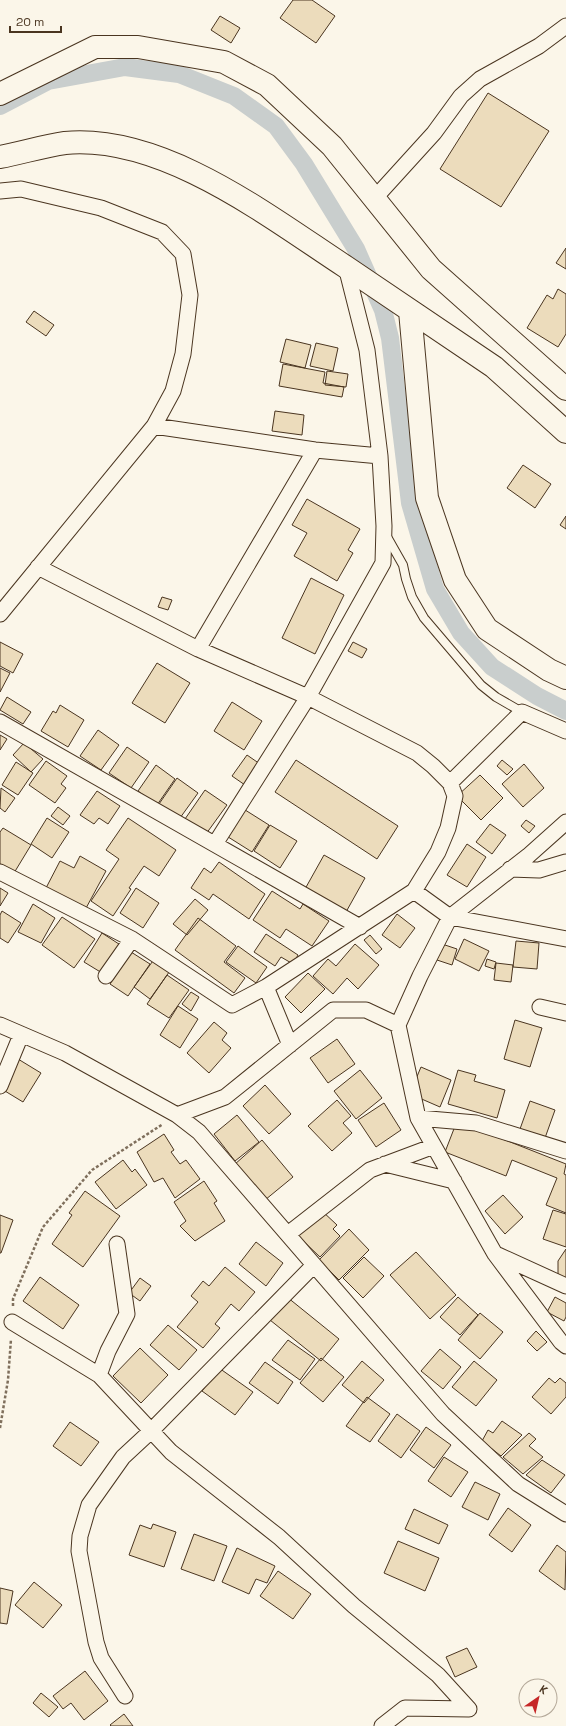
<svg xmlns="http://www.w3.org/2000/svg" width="566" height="1726" viewBox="0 0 566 1726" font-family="'Space Grotesk',sans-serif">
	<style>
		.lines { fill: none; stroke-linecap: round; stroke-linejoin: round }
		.canal { stroke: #c9cecd; stroke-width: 18 }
		.building { fill: #ecdcbc; stroke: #4a3520 }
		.lane-casing { stroke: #4a3520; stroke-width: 10 }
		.street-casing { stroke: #4a3520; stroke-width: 17 }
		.secondary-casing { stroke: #4a3520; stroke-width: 24 }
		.path { stroke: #7f6f5c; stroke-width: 2.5; stroke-dasharray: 3 2; stroke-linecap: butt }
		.lane { stroke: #fbf6e9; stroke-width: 8 }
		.street { stroke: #fbf6e9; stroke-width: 15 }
		.secondary { stroke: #fbf6e9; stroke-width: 22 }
	</style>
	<rect width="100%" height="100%" fill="#fbf6e9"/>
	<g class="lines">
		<path class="canal" d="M0 106 48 81 125 67 179 74 234 96 276 126 304 164 356 249 383 310 390 338 410 503 435 589 461 633 492 667 537 696 566 711"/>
	</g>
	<path class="building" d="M293 0H312L335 16 316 43 280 18Z
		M220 16 240 28 231 43 211 30Z
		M488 93 549 131 501 207 440 169Z
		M566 248V269L556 263Z
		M558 289 566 294V334L558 347 527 328 547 295 553 299Z
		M34 311 54 325 46 336 26 322Z
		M286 339 311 345 305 368 280 362Z
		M316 343 338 348 333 371 310 366Z
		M283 364 325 372 323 383 344 387 342 397 279 386Z
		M327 371 348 374 346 387 325 385Z
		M275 411 304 415 302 435 272 431Z
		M523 465 551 484 535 508 507 488Z
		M307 499 360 529 348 550 353 553 337 581 294 556 307 533 292 525Z
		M566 516V529L560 525Z
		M311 578 344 595 315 654 282 638Z
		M162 597 172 600 168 610 158 607Z
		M0 642 23 654 13 673 0 666Z
		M353 642 367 649 362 658 348 651Z
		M157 663 190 683 165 723 132 703Z
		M0 668 10 673 0 692Z
		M7 697 31 712 23 724 0 710Z
		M232 702 262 721 244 750 214 731Z
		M60 705 84 720 68 747 41 731 53 711 56 713Z
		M98 730 119 745 101 770 80 756Z
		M0 735 7 739 0 750Z
		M24 743 43 759 31 772 13 755Z
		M127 747 149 762 131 788 109 773Z
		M247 755 260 764 245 785 232 776Z
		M296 760 398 826 377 859 275 792Z
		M502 760 513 769 507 775 497 766Z
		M46 761 67 776 61 784 66 788 55 803 29 785Z
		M16 762 33 773 18 795 2 785Z
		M524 764 544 788 523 807 502 784Z
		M156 765 175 779 157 805 138 791Z
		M480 775 503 798 481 820 457 796Z
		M177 778 198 793 180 818 159 804Z
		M1 788 15 798 5 812 0 808Z
		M205 790 227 805 206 834 185 819Z
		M97 791 120 806 108 824 99 818 94 824 80 815Z
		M58 807 70 816 63 825 51 816Z
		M242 808 269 825 252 852 225 835Z
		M47 818 69 832 52 858 31 844Z
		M128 818 176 850 159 876 144 866 129 888 131 889 113 916 91 901 119 859 106 850Z
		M526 820 535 826 529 833 521 826Z
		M490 824 506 835 492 854 476 842Z
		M270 825 297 841 280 868 254 851Z
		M3 828 31 845 14 873 0 864V832Z
		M467 844 486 857 467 887 447 875Z
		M324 855 365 878 346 912 305 889Z
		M80 856 106 871 85 910 46 888 60 861 74 868Z
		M219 862 265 894 249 919 213 894 209 900 191 888 204 868 211 873Z
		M0 888 8 893 0 906Z
		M136 888 159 903 143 928 120 913Z
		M272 891 300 909 303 904 329 921 312 946 286 929 280 938 253 920Z
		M195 899 208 910 187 935 173 924Z
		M33 904 55 918 41 943 18 932Z
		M2 911 21 923 8 943 0 938V915Z
		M397 914 415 928 400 948 382 935Z
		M62 917 95 939 74 968 42 945Z
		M198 918 236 946 224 962 245 978 234 993 175 950Z
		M102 933 125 948 107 976 84 962Z
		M266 934 298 955 293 964 281 957 275 966 254 952Z
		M370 935 382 949 376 954 364 940Z
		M464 939 489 951 479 971 455 959Z
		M516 941 539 943 537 969 513 967Z
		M439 943 457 949 452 965 434 959Z
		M355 944 379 965 358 989 347 978 333 994 313 976 328 959 336 966Z
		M238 946 267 967 256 983 226 962Z
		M131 952 150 964 128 996 110 984Z
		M155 958 172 968 150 999 134 987Z
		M487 959 496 962 494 969 485 966Z
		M496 963 513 965 511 982 494 980Z
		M308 973 325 989 301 1013 285 997Z
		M167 975 189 990 169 1018 147 1004Z
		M191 992 199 997 191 1011 182 1004Z
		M178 1006 198 1019 180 1048 160 1035Z
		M515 1020 542 1028 530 1067 504 1059Z
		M214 1022 227 1033 222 1040 231 1048 209 1073 187 1053Z
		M337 1039 355 1064 328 1083 310 1058Z
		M18 1059 41 1073 23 1102 0 1088Z
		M421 1067 451 1080 440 1107 417 1097 420 1089 413 1086Z
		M360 1070 382 1098 356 1119 334 1091Z
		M458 1070 476 1075 474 1081 505 1090 497 1118 448 1104Z
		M265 1085 291 1114 269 1134 243 1106Z
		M337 1100 351 1116 343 1123 352 1133 332 1151 308 1126Z
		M530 1101 555 1110 545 1138 520 1129Z
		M384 1103 401 1130 376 1147 358 1120Z
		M237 1115 259 1142 235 1161 214 1134Z
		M457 1121 566 1164 564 1174 566 1175V1213L546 1205 557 1178 512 1160 506 1176 445 1152Z
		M164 1134 174 1150 171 1152 180 1164 186 1160 200 1179 175 1198 163 1178 154 1182 137 1152Z
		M262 1140 293 1177 265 1200 234 1165Z
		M123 1160 132 1172 135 1169 147 1185 116 1209 95 1182Z
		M204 1181 217 1201 214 1203 225 1221 195 1241 180 1226 186 1221 174 1202Z
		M85 1191 120 1216 83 1267 52 1244 72 1215 69 1213Z
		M503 1195 523 1217 505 1234 485 1211Z
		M321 1210 337 1225 333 1229 340 1236 320 1257 297 1235Z
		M553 1210 566 1214V1247L543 1239Z
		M0 1215 13 1220 1 1253H0Z
		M349 1229 369 1250 339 1280 319 1260Z
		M256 1242 283 1263 266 1286 239 1264Z
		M566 1249V1279L558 1278V1261Z
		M416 1252 456 1295 430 1319 390 1275Z
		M364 1257 384 1276 363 1298 343 1278Z
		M225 1267 255 1292 239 1311 231 1304 215 1324 220 1328 203 1348 177 1327 198 1302 191 1296 203 1281 209 1286Z
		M40 1277 79 1305 63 1329 23 1301Z
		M140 1278 151 1286 140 1301 129 1293Z
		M287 1297 339 1339 321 1361 270 1320Z
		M458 1297 478 1315 460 1335 440 1317Z
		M555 1297 566 1303V1317L564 1321 547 1312Z
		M480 1313 503 1332 480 1359 458 1340Z
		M168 1325 197 1350 179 1370 150 1345Z
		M536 1331 547 1342 537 1351 527 1341Z
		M288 1340 315 1359 300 1380 272 1360Z
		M140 1348 168 1375 141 1403 113 1376Z
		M440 1349 461 1367 443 1389 421 1371Z
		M321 1358 344 1377 323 1402 300 1383Z
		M362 1361 384 1380 364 1403 342 1385Z
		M474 1361 497 1380 476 1406 452 1387Z
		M265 1362 293 1382 278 1404 249 1383Z
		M219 1368 253 1392 235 1415 202 1391Z
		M549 1378 555 1383 560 1378 566 1383V1397L551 1414 532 1397Z
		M367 1397 390 1414 370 1442 346 1426Z
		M397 1414 420 1431 401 1458 378 1441Z
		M502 1421 522 1435 501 1456 482 1441 488 1430 493 1433Z
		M70 1422 99 1442 81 1466 53 1446Z
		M426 1427 451 1445 434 1468 410 1450Z
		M529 1433 536 1439 529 1446 543 1457 523 1474 503 1457Z
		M444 1457 468 1472 451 1497 428 1481Z
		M542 1460 565 1475 551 1493 526 1475Z
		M475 1482 500 1494 488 1520 462 1507Z
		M508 1508 531 1525 512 1552 489 1535Z
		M414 1509 448 1525 439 1544 405 1529Z
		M153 1524 176 1532 164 1567 129 1555 140 1525 151 1529Z
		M194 1534 227 1546 214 1581 181 1569Z
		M398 1541 439 1558 425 1591 384 1573Z
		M557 1545 566 1552 565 1590 539 1571Z
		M237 1548 275 1566 267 1583 256 1579 249 1594 222 1582Z
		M278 1571 311 1594 293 1619 260 1596Z
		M34 1582 62 1605 43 1628 15 1605Z
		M0 1588 13 1591 7 1624 0 1623Z
		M467 1648 477 1667 455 1677 446 1657Z
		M85 1671 108 1701 84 1720 71 1703 63 1709 53 1696Z
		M41 1693 58 1707 49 1717 33 1703Z
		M124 1714 133 1726H111L110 1725Z"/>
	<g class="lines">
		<g class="lane-casing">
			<path id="lane" d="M386 535 403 565 406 579 412 597 424 618 481 685 496 697 522 712"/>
		</g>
		<g class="street-casing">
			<path id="street" d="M0 191 21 189 101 208 162 232 183 254 190 295 183 354 173 391 154 426 0 614
				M374 199 434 133 461 96 480 79 539 46 566 26
				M154 426 315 450 380 456
				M38 567 198 649 308 697 215 844
				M198 649 315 450
				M0 722 360 927
				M450 783 522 712 566 731
				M566 822 528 856 450 917 420 976 398 1025 418 1118 495 1254 561 1342 566 1346
				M510 869 539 870 566 862
				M0 872 132 939 232 1005 266 987 414 891 438 852 448 828 455 796 450 783 433 766 417 753 308 697 383 563 384 526 380 456 367 350 346 267
				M414 891 450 917 566 939
				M106 976 132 939
				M266 987 290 1045
				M540 1007 566 1013
				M0 1025 65 1053 177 1115
				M398 1025 366 1010H333L225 1097 177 1115 199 1132 443 1414 518 1484 566 1514
				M0 1086 21 1035
				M418 1118 476 1123 566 1151
				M385 1164 454 1181
				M288 1234 370 1170 434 1146
				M117 1244 127 1314 108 1351 99 1375 171 1452 279 1537 354 1606 438 1675 469 1709
				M498 1255 566 1286
				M12 1322 99 1375
				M125 1696 101 1658 96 1642 79 1551 80 1536 89 1505 123 1457 151 1431 314 1265
				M382 1726 405 1708 469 1709"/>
		</g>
		<g class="secondary-casing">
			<path id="secondary" d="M0 94 95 47H138L224 62 267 85 332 146 431 269 566 389
				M0 157C21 153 44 146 65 143 163 134 268 216 346 267L494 367 566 432
				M410 311 427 498 455 580 487 629 549 670 566 678"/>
		</g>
		<path class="path" d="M13 1306V1299L43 1227 92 1170 163 1124
			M0 1428 8 1380 11 1339"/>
		<use href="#lane" class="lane"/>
		<use href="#street" class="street"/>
		<use href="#secondary" class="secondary"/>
	</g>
	<g transform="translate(538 1698) rotate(34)"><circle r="19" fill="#fbf6e9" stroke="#b4a999"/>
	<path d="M0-3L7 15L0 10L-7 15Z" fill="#c62828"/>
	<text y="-6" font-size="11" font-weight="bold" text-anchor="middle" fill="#4a3520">K</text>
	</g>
	<path d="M10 26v6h51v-6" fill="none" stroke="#4a3520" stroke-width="2"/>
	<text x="16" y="26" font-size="12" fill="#4a3520" stroke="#fbf6e9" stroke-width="3" paint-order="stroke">20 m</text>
</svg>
